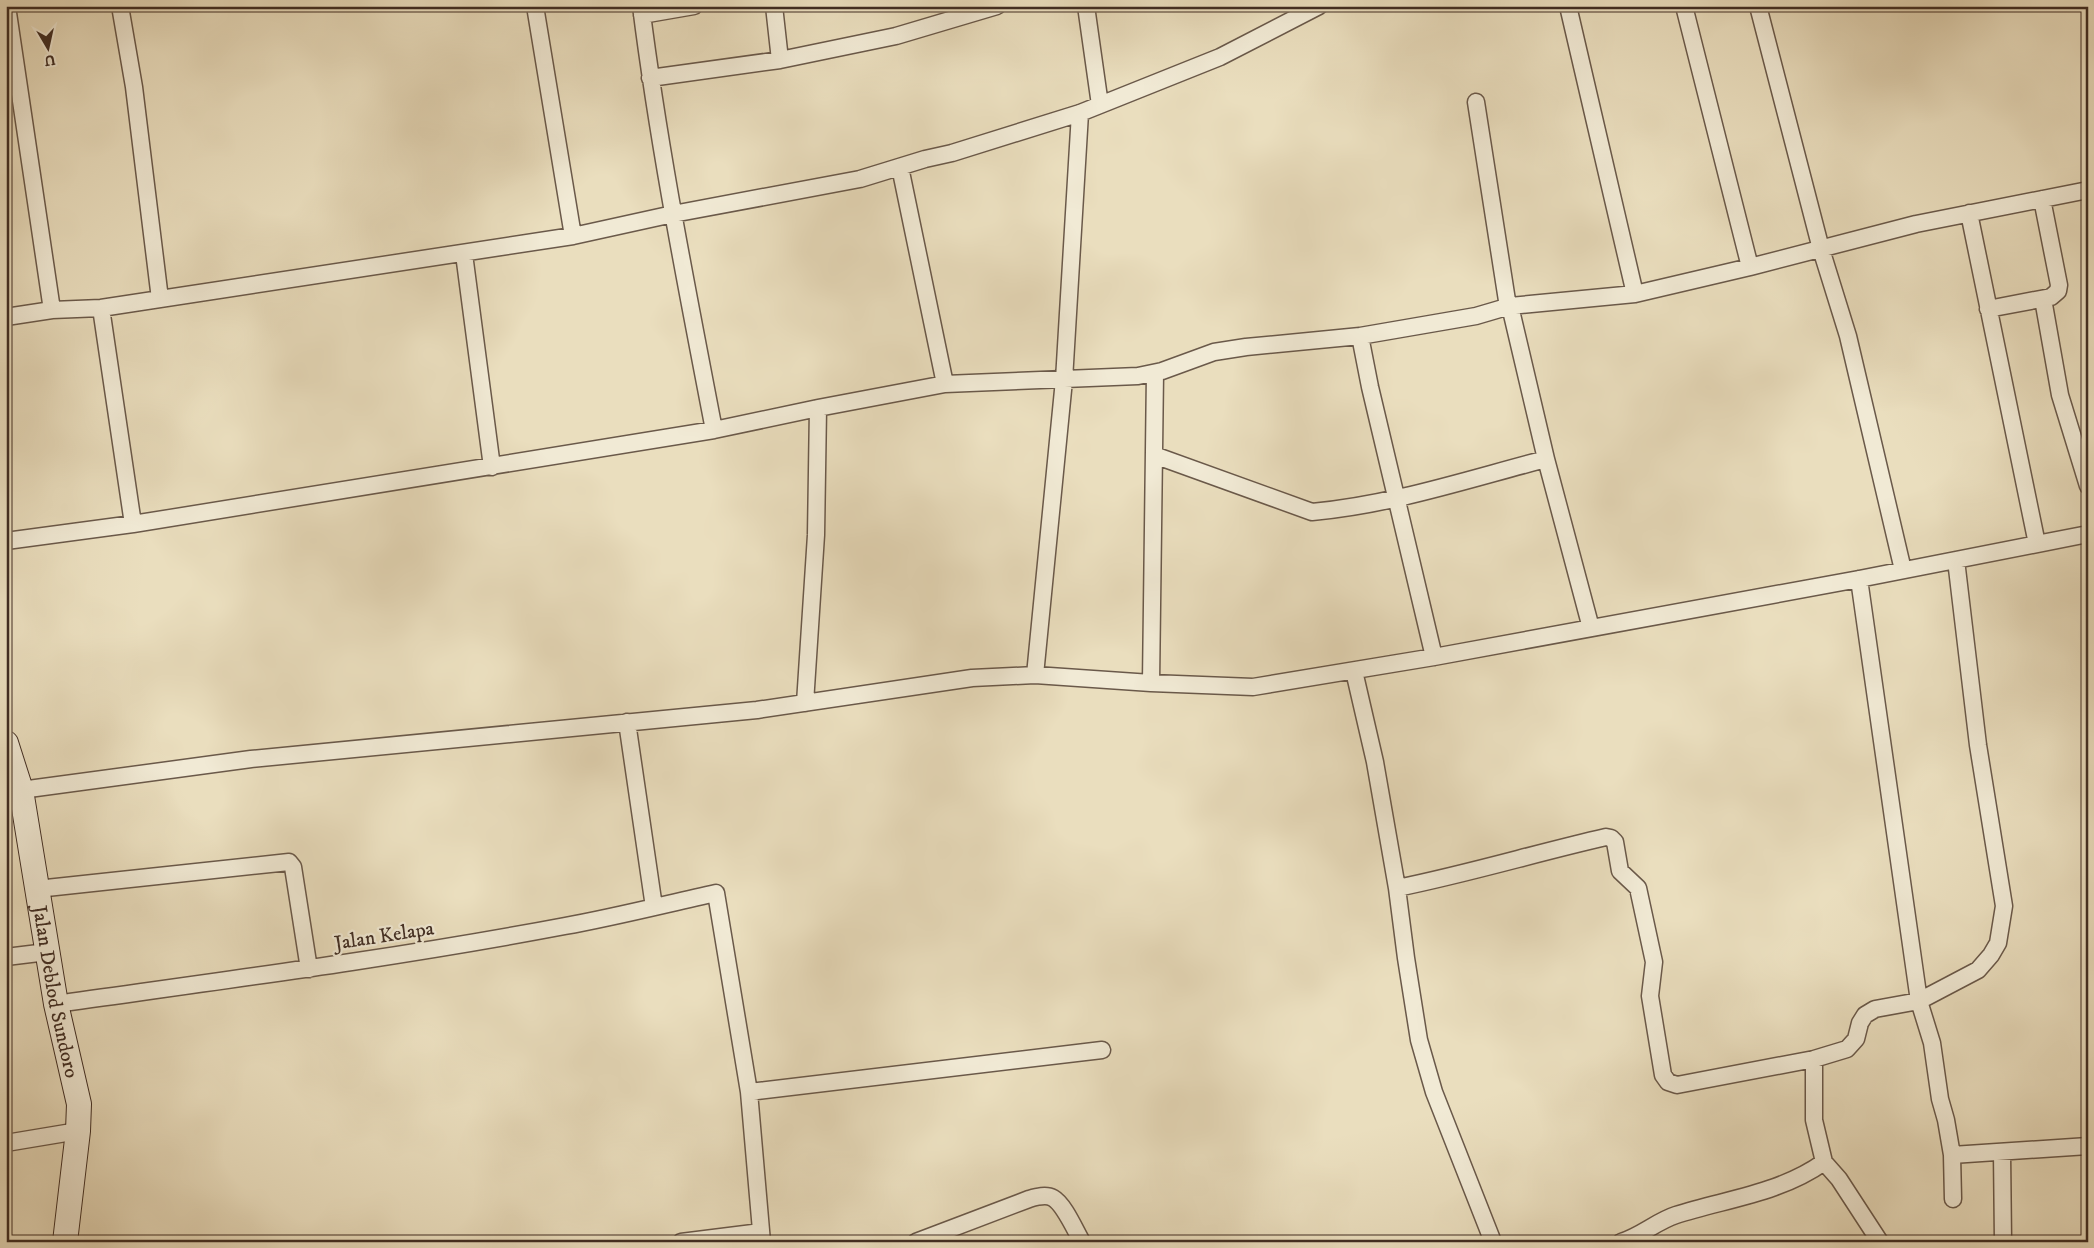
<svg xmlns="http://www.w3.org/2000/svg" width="2094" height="1248" viewBox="0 0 2094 1248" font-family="'IM FELL DW Pica',serif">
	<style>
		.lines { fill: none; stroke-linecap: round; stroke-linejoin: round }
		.street-casing { stroke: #6a594a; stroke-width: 19 }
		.secondary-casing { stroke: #402d23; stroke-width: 26 }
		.street { stroke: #f1ead5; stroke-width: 16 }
		.secondary { stroke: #f1ead5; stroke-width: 24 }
		.labels { text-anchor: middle; stroke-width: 4.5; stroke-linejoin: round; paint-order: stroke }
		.street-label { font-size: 20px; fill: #402d23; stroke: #f1ead5 }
	</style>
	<rect width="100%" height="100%" fill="#eadebe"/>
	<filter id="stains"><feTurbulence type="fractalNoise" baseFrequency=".004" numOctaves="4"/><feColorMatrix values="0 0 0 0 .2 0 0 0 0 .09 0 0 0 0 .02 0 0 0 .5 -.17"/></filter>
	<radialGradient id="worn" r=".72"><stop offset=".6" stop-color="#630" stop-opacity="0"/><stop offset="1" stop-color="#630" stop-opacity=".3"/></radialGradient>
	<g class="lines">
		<g class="street-casing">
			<path id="street" d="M8 6V13L52 310
				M120 6 134 87 160 299
				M535 6 573 236
				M641 6C659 149 687 289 714 430
				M774 6 780 60
				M1086 6 1100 105
				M1568 6 1635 294
				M1684 6 1750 267
				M1758 6 1821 249 1848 336 1903 570
				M642 15 694 6
				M650 78 780 60 896 36 997 6
				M1476 102 1508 307
				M900 167 945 384
				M1969 213 2037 544
				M464 254 492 467
				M2043 299 2060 395 2088 486
				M1510 306 1546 459 1591 628
				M101 308 133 524
				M1988 309 2051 297 2058 291 2059 285 2042 199
				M6 317 52 310 101 308 573 236 673 214 860 179 925 159 952 153 1080 113 1220 57 1319 6
				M1360 336 1370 387 1434 657
				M1154 455 1312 512C1391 505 1469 479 1546 459
				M6 541 133 524 714 430 818 408 945 384 1138 376 1162 371 1214 352 1246 347 1360 336 1476 316 1510 306 1635 294 1750 267 1916 224 2088 190
				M1859 579 1919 1001 1932 1043 1940 1099 1946 1120 1952 1155 1953 1199
				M1354 671 1375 762 1397 888 1406 958 1419 1040 1434 1092 1493 1242
				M1035 675 1064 380 1080 113
				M1151 683 1155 373
				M805 703 816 535 818 408
				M627 722 654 907
				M21 790 251 759 757 710 972 678 1035 675 1151 683 1253 687 1434 657 1859 579 2088 534
				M1397 888C1467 874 1536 853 1606 837L1611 838 1615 842 1620 871 1638 888 1654 962 1650 996 1663 1075 1668 1082 1677 1085 1814 1059 1847 1049 1856 1039 1860 1023 1865 1015 1875 1009 1919 1001 1978 970 1991 955 1998 943 2004 906 1978 745 1956 560
				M37 889 289 862 293 867 309 969
				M6 957 47 952
				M56 1004C226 980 396 958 565 926 615 917 666 904 716 893L749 1092 762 1242
				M1814 1059V1120L1824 1162 1839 1179 1880 1242
				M749 1092 1102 1050
				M6 1143 78 1131
				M2002 1152 2003 1242
				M1952 1155 2088 1146
				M681 1242 761 1232
				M916 1242 1029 1199C1036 1197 1046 1194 1053 1198 1064 1204 1075 1230 1082 1242
				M1621 1242C1641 1236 1657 1221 1676 1215 1726 1199 1781 1193 1824 1162"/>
		</g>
		<g class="secondary-casing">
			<g id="secondary">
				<path id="s1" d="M6 743 21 790 56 1004 79 1104 78 1131 65 1242"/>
			</g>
		</g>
		<use href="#street" class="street"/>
		<use href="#secondary" class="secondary"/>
	</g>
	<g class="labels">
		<g class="street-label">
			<text transform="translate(384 935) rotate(-9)" y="7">Jalan Kelapa</text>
			<text dy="7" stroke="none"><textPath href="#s1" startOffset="254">Jalan Deblod Sundoro</textPath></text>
		</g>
	</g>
	<rect width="2094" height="1248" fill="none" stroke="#eadebe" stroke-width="25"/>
	<rect x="8" y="8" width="2079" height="1233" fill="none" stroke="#402d23" stroke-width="2.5"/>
	<rect x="12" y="12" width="2069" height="1223" fill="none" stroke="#402d23"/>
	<g transform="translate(48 48) rotate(171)" stroke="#f1ead5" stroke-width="4" paint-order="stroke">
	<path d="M0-4L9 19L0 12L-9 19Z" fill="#402d23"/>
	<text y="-8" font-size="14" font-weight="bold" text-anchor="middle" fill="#402d23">U</text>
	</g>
	<rect width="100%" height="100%" filter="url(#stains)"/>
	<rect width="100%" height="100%" fill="url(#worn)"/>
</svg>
